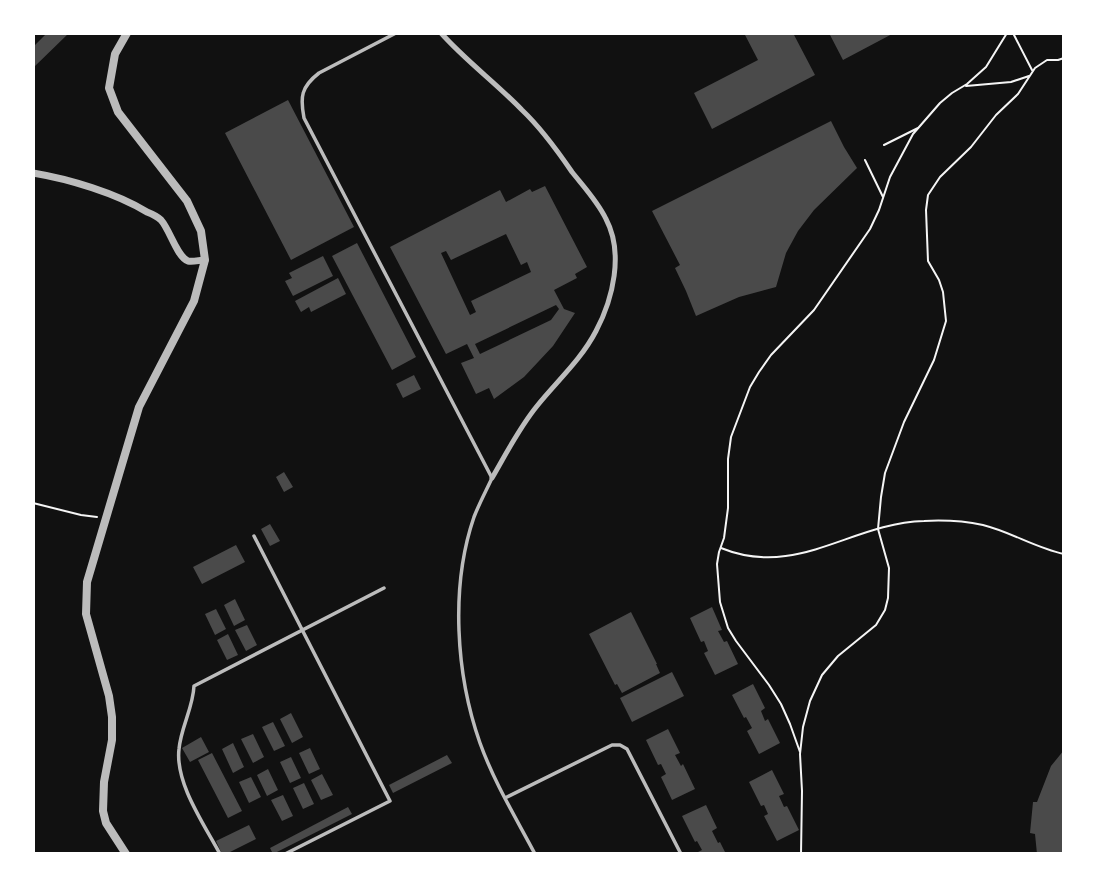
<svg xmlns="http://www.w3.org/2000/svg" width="1097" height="887" viewBox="0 0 1097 887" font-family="Barlow,sans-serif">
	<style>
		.building { fill: #4a4a4a; fill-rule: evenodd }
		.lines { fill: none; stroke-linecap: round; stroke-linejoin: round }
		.path { stroke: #f5f5f5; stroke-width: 2 }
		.service { stroke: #bcbcbc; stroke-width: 3.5 }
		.pedestrian { stroke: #bcbcbc; stroke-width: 5 }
		.minor { stroke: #bcbcbc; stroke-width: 7 }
		.tertiary { stroke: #bcbcbc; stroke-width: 8 }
	</style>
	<rect width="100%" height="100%" fill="#111"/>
	<path class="building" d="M47 33H69L33 68V47Z
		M744 33H793L815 75 712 129 694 93 758 60Z
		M829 33H894L843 60Z
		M288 100 354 227 291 260 225 133Z
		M831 121 844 147 857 168 814 210 798 231 786 253 776 287 739 297 696 316 686 291 675 268 680 265 652 211Z
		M545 186 587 267 575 274 577 278 554 290 564 309 575 313 553 346 524 377 494 399 489 388 476 394 461 363 474 358 467 344 446 354 390 247 500 190 506 202 530 189 532 192ZM506 234 521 265 527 262 531 272 471 301 476 312 470 315 441 253 446 251 451 260ZM556 305 559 309 551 320 480 354 475 344Z
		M357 243 416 357 392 370 332 256Z
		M323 256 333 276 293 296 285 281 292 278 289 273Z
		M338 278 346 294 311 312 309 307 301 312 295 301Z
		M414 375 421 389 403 398 396 384Z
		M284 472 293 487 284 492 276 477Z
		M270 524 280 541 270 546 261 529Z
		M236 545 245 562 202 584 193 567Z
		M235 599 245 620 234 626 224 605Z
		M712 607 722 630 718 631 724 642 727 641 738 664 715 675 704 653 708 651 704 641 701 642 690 618Z
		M216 609 226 629 215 635 205 614Z
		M631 612 657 664H656L660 673 622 693 617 684 615 685 589 634Z
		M247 625 257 645 246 651 235 630Z
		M228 634 238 655 227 660 217 640Z
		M672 672 684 696 632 722 620 698Z
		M753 684 765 708 761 711 765 721 768 719 780 743 759 754 747 731 752 728 746 717 744 718 732 695Z
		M291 713 303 737 292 743 280 719Z
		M273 722 285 746 274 751 262 727Z
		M668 729 680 753 675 755 681 766 683 764 695 789 672 800 661 777 666 774 661 764 658 765 646 740Z
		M253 734 264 757 253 763 241 739Z
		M201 737 209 752 190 762 182 748Z
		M233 743 244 767 233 773 222 749Z
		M310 748 320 769 309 774 299 753Z
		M1064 750V854H1037L1035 834 1030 833 1033 802H1037L1051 766Z
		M212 753 242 811 228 818 198 760Z
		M447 755 452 763 393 793 389 785Z
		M291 757 301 778 290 783 280 762Z
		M268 769 278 790 267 796 257 775Z
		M772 770 784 794 779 796 784 807 787 806 799 830 777 841 764 816 768 814 764 805 761 806 749 782Z
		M322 774 333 795 321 800 311 780Z
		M251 777 261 797 249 803 239 782Z
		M304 783 314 804 303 809 293 788Z
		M283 795 293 816 282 821 271 800Z
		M706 805 717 828 712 831 718 843 720 842 726 854H699L698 852 702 850 697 841 695 842 682 816Z
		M348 807 352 814 273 854 270 848Z
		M249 825 256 839 226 854H222L216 841Z"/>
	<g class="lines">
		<path class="path" d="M1013 33 1032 70
			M966 86 1011 82 1029 76
			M884 145 918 128
			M865 160 883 197
			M33 503 81 515 97 517
			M721 548C797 579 851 523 924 521 943 520 964 521 983 525 1011 532 1036 548 1064 554
			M800 752 790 724 781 704 769 685 736 641 728 628 720 602 717 564 719 552 724 538 728 508V459L731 437 750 387 759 372 771 355 814 310 870 229 879 210 890 177 913 134 940 103 952 93 967 84 986 67 1007 33
			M801 854 802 791 800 754 803 727 810 701 822 675 838 656 876 625 885 610 888 598 889 568 878 529 881 497 885 473 904 422 934 360 946 321 943 292 939 280 928 261 926 210 928 195 940 177 971 147 996 115 1018 94 1035 68 1047 60H1058L1064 58"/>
		<path class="service" d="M396 33 319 73C301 87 300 97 304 118L492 478C486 491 479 504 474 517 450 587 456 675 480 743 494 782 516 818 535 854
			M254 536 390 801 285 854
			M505 798 612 745H620L627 749 681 854
			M220 854C204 824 175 783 179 749 181 727 193 708 194 686L384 588"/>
		<path class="pedestrian" d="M441 33C466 61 496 83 522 110 541 128 557 150 572 172 584 187 598 202 606 219 624 253 613 299 596 331 581 360 557 381 537 406 519 428 506 454 492 478"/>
		<path class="minor" d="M33 173C69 179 116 193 147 212 152 214 158 217 161 220 170 230 177 257 188 261 193 262 200 260 205 260"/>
		<path class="tertiary" d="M126 854 106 823 103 811 104 782 112 740V717L109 696 86 614 87 582 139 407 194 301 205 260 201 231 187 201 118 112 109 88 115 54 127 33"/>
	</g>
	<rect width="1097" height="887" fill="none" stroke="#ffffff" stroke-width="70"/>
</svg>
